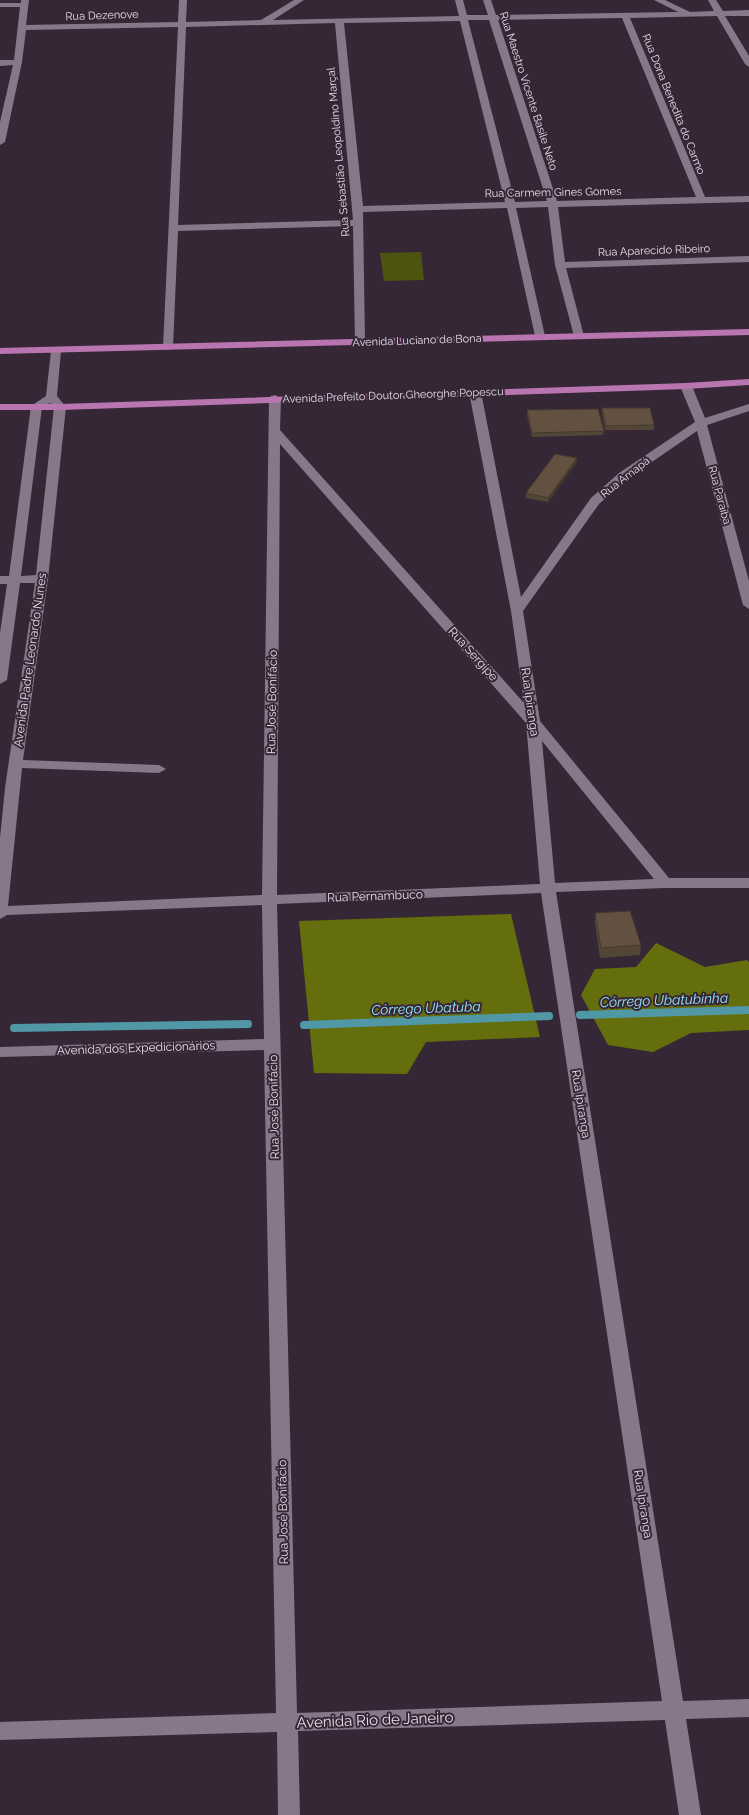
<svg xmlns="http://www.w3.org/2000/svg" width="749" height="1815" viewBox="0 0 749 1815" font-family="Raleway,sans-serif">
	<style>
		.green { fill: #4e540f }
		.forest { fill: #656e0c }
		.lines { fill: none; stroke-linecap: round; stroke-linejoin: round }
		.stream { stroke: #5098a6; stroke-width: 8 }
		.minor { fill: #88778a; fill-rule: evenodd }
		.major { fill: #b975af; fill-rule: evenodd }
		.wall { fill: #544637 }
		.shaded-wall { fill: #45392d }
		.building { fill: #625140; stroke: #45392d }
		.labels { text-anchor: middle; stroke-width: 4; stroke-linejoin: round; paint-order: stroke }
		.far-street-label { font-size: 11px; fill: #e6dde7; stroke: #362737 }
		.street-label { font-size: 12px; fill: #e6dde7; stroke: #362737 }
		.water-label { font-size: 14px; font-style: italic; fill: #94e8f9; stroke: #362737 }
		.near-street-label { font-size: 15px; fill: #e6dde7; stroke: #362737 }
	</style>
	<rect width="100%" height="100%" fill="#362737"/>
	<path class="green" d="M421 252 424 280 384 281 380 253Z"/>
	<path class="forest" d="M511 914 540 1037 426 1042 407 1074 314 1073 299 921Z
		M656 943 705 967 747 960 749 962V1030L691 1033 653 1052 608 1045 581 995 595 969 636 967Z"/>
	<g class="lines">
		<path class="stream" d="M580 1015 749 1010
			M304 1025 549 1016
			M14 1028 248 1024"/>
		<path class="minor" d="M21 0H29L26 25 178 22 179 0H187L186 22 261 20 294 0H304L273 20 459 16 455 0H463L467 15H488L483 0H491L496 15 678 12 654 0H665L690 12 714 11 708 0H716L723 11 749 10V16H725L749 56V67L745 64 717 16 630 18 705 197 749 196V202L558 207 565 262 749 256V262L566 268 584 336 579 339 574 336 555 265 548 207 516 208 545 336 540 339 535 336 507 208 363 212 365 342 360 345 355 342 353 226 178 231 173 347 168 350 164 349 163 347 178 27 26 30 22 62 5 142 0 145V122L13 65 0 66V60H14L20 7H0V3H21ZM622 18 696 197 557 201 498 20ZM468 20H489L547 201 515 202ZM460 21 505 202 363 206 344 23ZM335 23 353 220 178 225 186 27Z
			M56 348 61 351 57 396 66 407 48 579 23 760 159 765 166 769 159 773 22 768 8 906 262 895 269 398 271 396 275 395 281 398 280 430 524 703 511 611 469 392 471 390H479L481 392 521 597 591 498 619 473 695 422 680 386 682 384 686 383 692 386 705 418 749 404V411L707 425 749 581V609L743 605 697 431 627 479 599 504 523 611 540 721 669 878H749V888H665L556 892 683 1701 749 1699V1717L686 1719 701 1815H679L665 1720 298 1731 300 1815H278L277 1732 0 1740V1722L276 1713 264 1050 0 1057V1047L264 1039 262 905 7 915 0 919V838L5 788 35 583H20L7 680 0 684V633L7 584H0V576H9L31 406 46 396 51 351ZM50 403 54 407 36 575 21 576 42 407ZM280 444 526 723 540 884 277 895ZM542 741 654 879 555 883ZM541 893 662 1701 297 1713 277 904Z"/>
		<path class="major" d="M749 329V335L0 354V348Z
			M749 379V385L686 389 60 410H0V404H60L686 383Z"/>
	</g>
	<path class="wall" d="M602 408 654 425V430H605L602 413Z
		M527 410 604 431 603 435 532 437 527 415Z
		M577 458 576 463 548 502 526 498V493Z
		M595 913 641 945 640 955 600 958 595 923Z"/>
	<path class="shaded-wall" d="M577 458 576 463 548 502V498Z"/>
	<path class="building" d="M602 408H650L654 425 606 426Z
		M598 409 604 431 532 433 527 410Z
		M555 454 577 458 548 498 526 493Z
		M630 911 641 945 601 948 595 913Z"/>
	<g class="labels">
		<g class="far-street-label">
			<text transform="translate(102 15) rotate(-2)" y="4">Rua Dezenove</text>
			<text transform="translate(529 91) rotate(72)" y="4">Rua Maestro Vicente Basile Neto</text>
			<text transform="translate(674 104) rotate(68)" y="4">Rua Dona Benedita do Carmo</text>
			<text transform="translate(338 152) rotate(-95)" y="4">Rua Sebastião Leopoldino Marçal</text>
			<text transform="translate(553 192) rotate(-1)" y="4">Rua Carmem Gines Gomes</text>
			<text transform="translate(654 250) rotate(-2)" y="4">Rua Aparecido Ribeiro</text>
			<text transform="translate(417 340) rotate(-2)" y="4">Avenida Luciano de Bona</text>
			<text transform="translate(393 395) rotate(-2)" y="4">Avenida Prefeito Doutor Gheorghe Popescu</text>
			<text transform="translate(625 477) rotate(-38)" y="4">Rua Amapá</text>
			<text transform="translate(720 495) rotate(75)" y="4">Rua Paraíba</text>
		</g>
		<g class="street-label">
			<text transform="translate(473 654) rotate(48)" y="4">Rua Sergipe</text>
			<text transform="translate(30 660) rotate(-82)" y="4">Avenida Padre Leonardo Nunes</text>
			<text transform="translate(272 702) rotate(-89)" y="4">Rua José Bonifácio</text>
			<text transform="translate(530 702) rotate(82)" y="4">Rua Ipiranga</text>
			<text transform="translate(375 896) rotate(-2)" y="4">Rua Pernambuco</text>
			<text transform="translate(136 1048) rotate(-2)" y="4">Avenida dos Expedicionários</text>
			<text transform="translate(581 1104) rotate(81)" y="4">Rua Ipiranga</text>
			<text transform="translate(274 1107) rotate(-91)" y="4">Rua José Bonifácio</text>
			<text transform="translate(643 1504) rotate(81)" y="4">Rua Ipiranga</text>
			<text transform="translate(283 1512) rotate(-91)" y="4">Rua José Bonifácio</text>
		</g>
		<g class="water-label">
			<text transform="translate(664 1000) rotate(-2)" y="5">Córrego Ubatubinha</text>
			<text transform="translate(426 1008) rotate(-2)" y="5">Córrego Ubatuba</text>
		</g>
		<g class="near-street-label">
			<text transform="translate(375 1720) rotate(-2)" y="5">Avenida Rio de Janeiro</text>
		</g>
	</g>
</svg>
